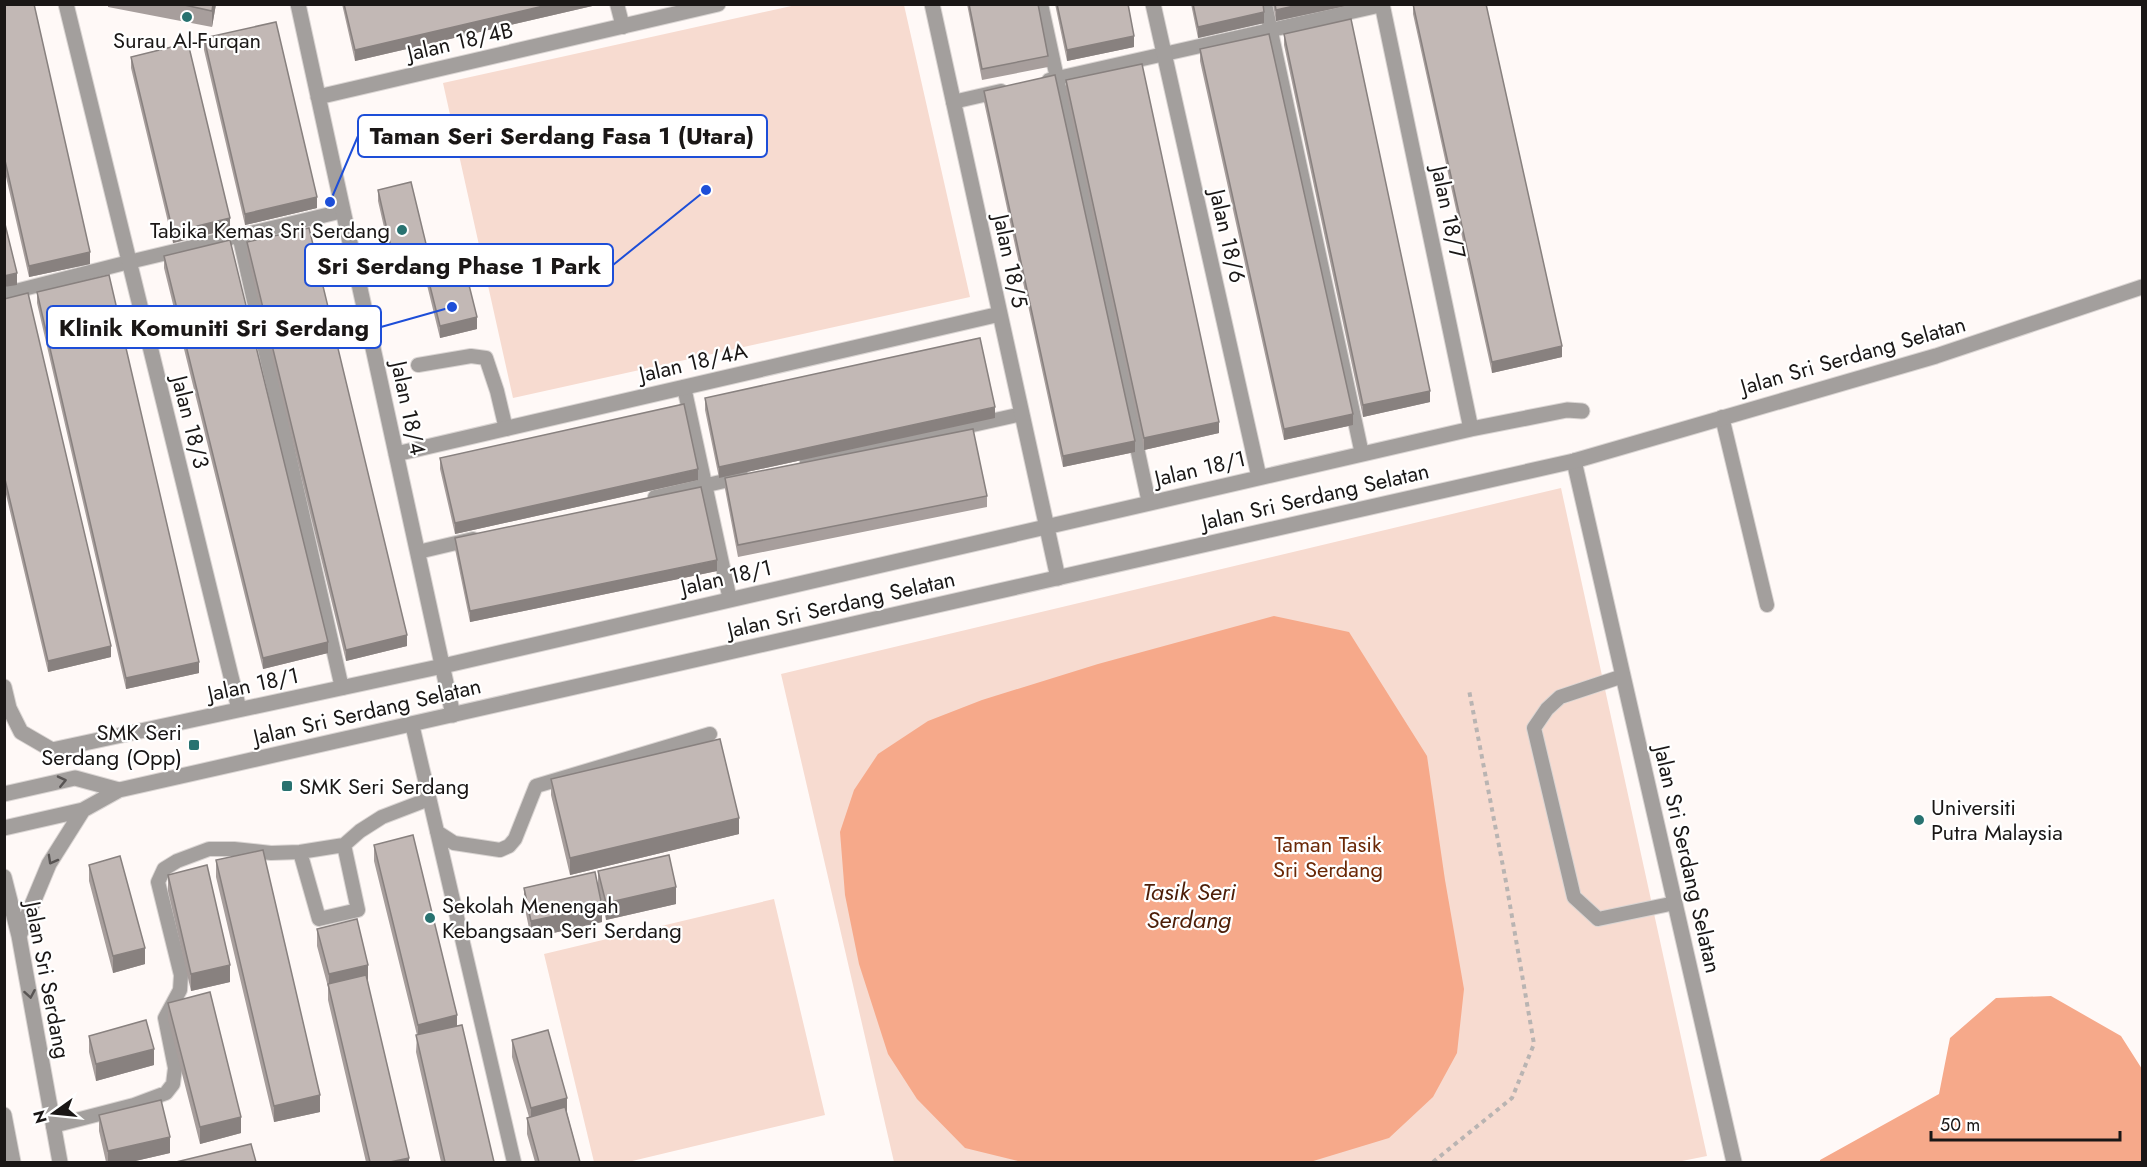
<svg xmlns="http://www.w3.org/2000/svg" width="2147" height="1167" viewBox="0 0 2147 1167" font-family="Jost,sans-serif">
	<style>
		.green { fill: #f7dbd0 }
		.forest { fill: #f6a98a }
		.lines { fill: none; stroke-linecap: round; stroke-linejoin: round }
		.service-casing { stroke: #dad5d3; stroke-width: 16 }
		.minor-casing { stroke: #dad5d3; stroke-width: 17 }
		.tertiary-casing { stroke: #dad5d3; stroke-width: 17 }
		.path { stroke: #b9b4b2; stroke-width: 4; stroke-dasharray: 4.5 4.5; stroke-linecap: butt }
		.service { stroke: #a39f9d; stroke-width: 14 }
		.minor { stroke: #a39f9d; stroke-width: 15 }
		.tertiary { stroke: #a39f9d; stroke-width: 15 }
		.wall { fill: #a79e9c }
		.shaded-wall { fill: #88817f }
		.building { fill: #c2b8b5; stroke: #88817f; stroke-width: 1.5 }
		.oneway { stroke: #585453 }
		.poi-dot { fill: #287270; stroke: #fff; stroke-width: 2 }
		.labels { text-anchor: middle; stroke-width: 4.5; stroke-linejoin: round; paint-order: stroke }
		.poi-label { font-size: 22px; fill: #1a1716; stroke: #fff; text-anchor: start }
		.street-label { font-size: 22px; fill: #1a1716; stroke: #fff }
		.park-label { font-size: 22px; fill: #6b2806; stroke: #fff }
		.water-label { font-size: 24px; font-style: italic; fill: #4d1e08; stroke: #fff }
		.leader { fill: none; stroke: #1d4ed8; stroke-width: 2 }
		.callout-dot { fill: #1d4ed8; stroke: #fff; stroke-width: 2 }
		.callout { fill: #fff; stroke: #1d4ed8; stroke-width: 2 }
		.callout-label { font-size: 24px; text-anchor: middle; font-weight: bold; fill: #1a1716 }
	</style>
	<rect width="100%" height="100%" fill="#fff9f7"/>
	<path class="green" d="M796 5H904L970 297 513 398 443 83Z
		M1561 488 1707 1156 1677 1162H894L781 674Z
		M774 899 825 1115 628 1162H594L544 954Z"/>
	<path class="forest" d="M1274 616 1349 632 1427 756 1445 880 1464 989 1457 1053 1433 1097 1389 1138 1310 1162H1022L965 1148 917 1099 888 1054 859 964 845 895 840 832 854 790 878 754 928 721 982 700 1098 664Z
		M2051 996 2121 1036 2142 1069V1162H1820V1160L1939 1094 1950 1038 1996 998Z"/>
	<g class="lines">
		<g class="service-casing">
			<path id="service" d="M617 4 623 27
				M1041 4 1149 503
				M1265 4 1362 454
				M1049 80 1382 5
				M953 102 1001 91
				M239 235 342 688
				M4 294 129 262 343 211
				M418 365 471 356 486 358 497 391 506 429
				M684 387 730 600
				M1722 417 1767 605
				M807 462 1022 414
				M655 497 742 477
				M418 552 473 539
				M1623 676 1560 697 1547 709 1534 728 1574 897 1598 919 1675 903
				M412 724 514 1162
				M437 832 454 843 500 850 509 846 515 839 536 786 710 734
				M300 852 319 919 358 910 344 845
				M53 1126 134 1105 166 1093 173 1084 175 1068 165 1018 180 990 181 975 158 882 164 869 177 861 209 849H234L271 853 300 852 344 845 360 831 382 817 429 799"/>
		</g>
		<g class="minor-casing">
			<path id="minor" d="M66 4 239 709
				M298 4 453 715
				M932 4 1058 578
				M1153 4 1259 477
				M1382 4 1471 429
				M318 97 718 4
				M396 454 1000 314
				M1574 461 1734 1162
				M4 687 9 708 21 732 52 750 443 666 1471 429 1567 410 1582 411"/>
		</g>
		<g class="tertiary-casing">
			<path id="tertiary" d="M4 794 75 778 119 790
				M4 828 83 810 119 790 1574 461 1936 356 2142 287
				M4 877 19 936 60 1162
				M19 936 49 864 83 810
				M4 1115 13 1162"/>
		</g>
		<path class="path" d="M1433 1162 1512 1098 1534 1044 1506 882 1469 690"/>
		<use href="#service" class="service"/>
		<use href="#minor" class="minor"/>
		<use href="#tertiary" class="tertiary"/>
	</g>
	<path class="wall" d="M4 4 90 264 29 277 4 168Z
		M108 4H216L212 27 108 7Z
		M342 4H601L355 61Z
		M967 4H1038L1048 56V67L982 80Z
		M1055 4H1128L1134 47 1067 61Z
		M1191 4H1263L1264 23 1198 38Z
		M1273 4H1355L1276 21Z
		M1413 4 1562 357 1492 373 1413 14Z
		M1284 34 1430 402 1363 417 1284 45Z
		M204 38 317 208 245 225 204 50Z
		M1200 49 1353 425 1284 440 1200 61Z
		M131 57 230 229 173 243 131 68Z
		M1066 80 1219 433 1144 450 1066 92Z
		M984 91 1135 452 1063 467 984 102Z
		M378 190 427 259 393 267 378 201Z
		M247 242 407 646 346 661 247 254Z
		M164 256 328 653 263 669 164 268Z
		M427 274 477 329 440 338 427 285Z
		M37 292 199 673 126 689 37 303Z
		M4 299 111 657 48 672 4 486Z
		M705 398 995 418 719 478 705 410Z
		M440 458 698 480 455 534 440 469Z
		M725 478 987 496V507L738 557 725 489Z
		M455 538 717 571 470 622 455 549Z
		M551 779 739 834 570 875 551 795Z
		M374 845 457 1026 494 1162H441L416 1052 417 1035 374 861Z
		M216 860 320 1112 274 1122 216 877Z
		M89 865 145 964 113 973 89 881Z
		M598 871 676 904 606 920 598 887Z
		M168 875 230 982 191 991 168 891Z
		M524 888 602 922 531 938 524 904Z
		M317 929 368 981H367L409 1162H366L328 1000V987L317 946Z
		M168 1003 241 1133 200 1144 168 1019Z
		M89 1036 154 1065 96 1081 89 1052Z
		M512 1040 567 1113 580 1162H535L527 1134V1118L529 1117 512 1057Z
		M99 1115 170 1153 131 1162H106L99 1131Z"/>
	<path class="shaded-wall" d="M213 4H216L212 27V11Z
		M552 4H601L355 61V50Z
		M1303 4H1355L1276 21V10Z
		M1264 12V23L1198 38V27Z
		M1134 36V47L1067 61V50Z
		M317 197V208L245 225V214Z
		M230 218V229L173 243V232Z
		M427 248V259L393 267V256Z
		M90 252V264L29 277V266Z
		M17 273V285L4 287V276Z
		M477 317V329L440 338V326Z
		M1562 346V357L1492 373V362Z
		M1430 391V402L1363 417V405Z
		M995 407V418L719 478V467Z
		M1353 414V425L1284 440V429Z
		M1219 422V433L1144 450V438Z
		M1135 441V452L1063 467V456Z
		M698 469V480L455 534V523Z
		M717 560V571L470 622V611Z
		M407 635V646L346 661V650Z
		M328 642V653L263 669V658Z
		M111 646V657L48 672V661Z
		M199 662V673L126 689V678Z
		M739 818V834L570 875V858Z
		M676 887V904L606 920V903Z
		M602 906V922L531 938V921Z
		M145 948V964L113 973V956Z
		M230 965V982L191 991V974Z
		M368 965V981L329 991V974Z
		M457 1015V1032L418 1041V1025Z
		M154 1049V1065L96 1081V1064Z
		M320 1095V1112L274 1122V1106Z
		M567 1098V1115L531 1125V1108Z
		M241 1117V1133L200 1144V1127Z
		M170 1137V1153L131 1162H108V1151Z
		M409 1158V1162H390Z"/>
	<path class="building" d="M4 4H34L90 252 29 266 4 156Z
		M180 4H213L212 11Z
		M344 4H552L355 50Z
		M969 4H1038L1048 56 982 69Z
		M1057 4H1128L1134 36 1067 50Z
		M1193 4H1263L1264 12 1198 27Z
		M1275 4H1303L1276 10Z
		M1413 4H1486L1562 346 1492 362Z
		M1351 19 1430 391 1363 405 1284 34Z
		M276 22 317 197 245 214 204 38Z
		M1269 34 1353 414 1284 429 1200 49Z
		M188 43 230 218 173 232 131 57Z
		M1142 64 1219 422 1144 438 1066 80Z
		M1055 75 1135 441 1063 456 984 91Z
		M411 182 427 248 393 256 378 190Z
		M4 220 17 273 4 276Z
		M309 228 407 635 346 650 247 242Z
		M230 240 328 642 263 658 164 256Z
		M464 265 477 317 440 326 427 274Z
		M109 275 199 662 126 678 37 292Z
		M28 293 111 646 48 661 4 475V299Z
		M980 338 995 407 719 467 705 398Z
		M684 404 698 469 455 523 440 458Z
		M973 429 987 496 738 545 725 478Z
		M701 487 717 560 470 611 455 538Z
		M720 739 739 818 570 858 551 779Z
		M413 835 457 1015 418 1025 374 845Z
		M263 850 320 1095 274 1106 216 860Z
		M669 855 676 887 606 903 598 871Z
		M120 856 145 948 113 956 89 865Z
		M207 865 230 965 191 974 168 875Z
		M595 872 602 906 531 921 524 888Z
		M357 919 368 965 329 974 317 929Z
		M366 975 409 1158 390 1162H370L328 984Z
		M210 992 241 1117 200 1127 168 1003Z
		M146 1020 154 1049 96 1064 89 1036Z
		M462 1025 494 1162H445L416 1035Z
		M548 1030 567 1098 531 1108 512 1040Z
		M161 1100 170 1137 108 1151 99 1115Z
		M565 1107 580 1162H539L527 1118Z
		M251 1144 256 1162H176Z"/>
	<defs><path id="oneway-chevron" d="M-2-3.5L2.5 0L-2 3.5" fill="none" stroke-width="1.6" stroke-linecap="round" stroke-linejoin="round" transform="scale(1.5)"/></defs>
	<g class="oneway">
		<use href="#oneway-chevron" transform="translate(62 781) rotate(-13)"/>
		<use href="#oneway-chevron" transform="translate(52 860) rotate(119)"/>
		<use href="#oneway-chevron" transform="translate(30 994) rotate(80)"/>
	</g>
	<g class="poi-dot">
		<circle cx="187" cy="17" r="6"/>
		<circle cx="402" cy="230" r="6"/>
		<rect x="188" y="739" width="12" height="12" rx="3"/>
		<rect x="281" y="780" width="12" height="12" rx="3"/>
		<circle cx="1919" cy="820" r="6"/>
		<circle cx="430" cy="918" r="6"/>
	</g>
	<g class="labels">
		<g class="poi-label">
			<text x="187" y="48" text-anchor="middle">Surau Al-Furqan</text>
			<text x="390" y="238" text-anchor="end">Tabika Kemas Sri Serdang</text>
			<text x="182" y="740" text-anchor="end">SMK Seri<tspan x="182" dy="25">Serdang (Opp)</tspan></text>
			<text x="299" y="794">SMK Seri Serdang</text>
			<text x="1931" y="815">Universiti<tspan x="1931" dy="25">Putra Malaysia</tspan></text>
			<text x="442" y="913">Sekolah Menengah<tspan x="442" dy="25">Kebangsaan Seri Serdang</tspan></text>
		</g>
		<g class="street-label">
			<text transform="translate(460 41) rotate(-13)" y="8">Jalan 18/4B</text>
			<text transform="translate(1449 212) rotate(78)" y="8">Jalan 18/7</text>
			<text transform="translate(1228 236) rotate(77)" y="8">Jalan 18/6</text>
			<text transform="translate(1011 261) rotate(78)" y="8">Jalan 18/5</text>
			<text transform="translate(1853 355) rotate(-16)" y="8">Jalan Sri Serdang Selatan</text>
			<text transform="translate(693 362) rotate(-13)" y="8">Jalan 18/4A</text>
			<text transform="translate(409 408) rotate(78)" y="8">Jalan 18/4</text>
			<text transform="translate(191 422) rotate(76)" y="8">Jalan 18/3</text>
			<text transform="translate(1200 468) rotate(-13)" y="8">Jalan 18/1</text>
			<text transform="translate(1315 496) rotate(-13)" y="8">Jalan Sri Serdang Selatan</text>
			<text transform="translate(726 577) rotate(-13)" y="8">Jalan 18/1</text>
			<text transform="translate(841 604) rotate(-13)" y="8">Jalan Sri Serdang Selatan</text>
			<text transform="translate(253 684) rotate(-12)" y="8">Jalan 18/1</text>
			<text transform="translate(367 711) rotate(-13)" y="8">Jalan Sri Serdang Selatan</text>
			<text transform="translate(1688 859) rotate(77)" y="8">Jalan Sri Serdang Selatan</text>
			<text transform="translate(48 980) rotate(79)" y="8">Jalan Sri Serdang</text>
		</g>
		<g class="park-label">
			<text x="1328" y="852">Taman Tasik<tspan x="1328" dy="25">Sri Serdang</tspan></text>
		</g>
		<g class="water-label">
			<text x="1189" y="900">Tasik Seri<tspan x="1189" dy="28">Serdang</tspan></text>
		</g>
	</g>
	<path class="leader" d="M330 202L358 136M706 190L613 265M452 307L381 327"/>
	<g class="callout-dot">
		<circle cx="330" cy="202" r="6"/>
		<circle cx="706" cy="190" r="6"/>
		<circle cx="452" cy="307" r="6"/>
	</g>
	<g class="callout">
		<rect x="358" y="115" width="409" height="42" rx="6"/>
		<rect x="305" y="244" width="308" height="42" rx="6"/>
		<rect x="47" y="306" width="334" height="42" rx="6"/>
	</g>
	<g class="callout-label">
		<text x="562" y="144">Taman Seri Serdang Fasa 1 (Utara)</text>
		<text x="459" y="274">Sri Serdang Phase 1 Park</text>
		<text x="214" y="336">Klinik Komuniti Sri Serdang</text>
	</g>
	<rect width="2147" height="1167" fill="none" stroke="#1a1716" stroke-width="12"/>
	<g transform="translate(54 1113) rotate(255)" stroke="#ffffff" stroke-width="4.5" paint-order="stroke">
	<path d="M0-4.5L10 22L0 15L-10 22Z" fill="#1a1716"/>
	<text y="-9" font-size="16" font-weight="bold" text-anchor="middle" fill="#1a1716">N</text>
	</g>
	<path d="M1931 1131v9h189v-9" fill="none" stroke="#1a1716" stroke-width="3"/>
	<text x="1940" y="1131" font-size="18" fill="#1a1716" stroke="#ffffff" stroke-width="4.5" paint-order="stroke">50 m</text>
</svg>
